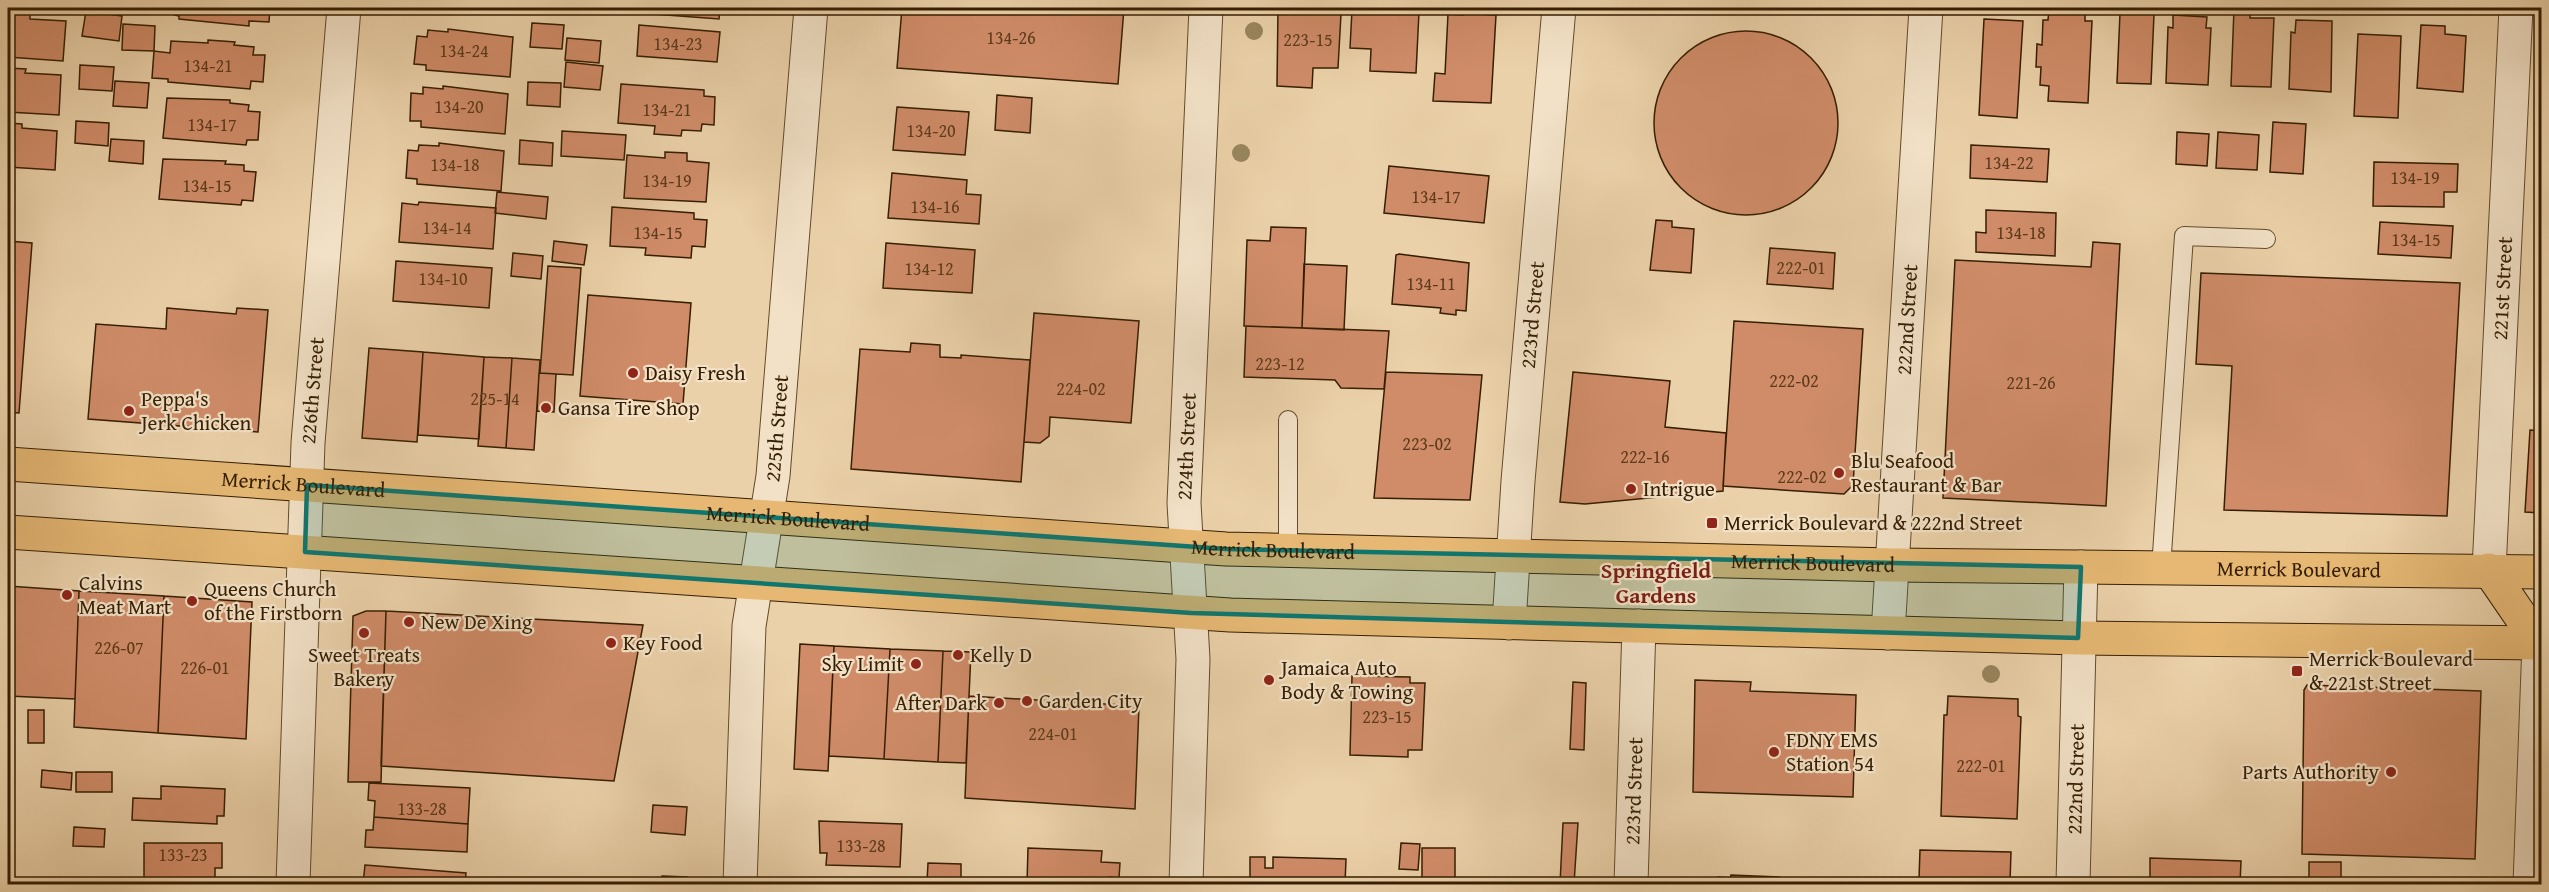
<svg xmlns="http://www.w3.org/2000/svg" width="2549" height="892" viewBox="0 0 2549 892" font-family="'Gentium Book Plus',serif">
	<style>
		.building { fill: #d08c69; stroke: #351e00; stroke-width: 1.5 }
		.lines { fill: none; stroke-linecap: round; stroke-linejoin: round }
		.service-casing { stroke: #624b2a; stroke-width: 20 }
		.minor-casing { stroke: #624b2a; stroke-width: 35 }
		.primary-casing { stroke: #351e00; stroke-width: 35 }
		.service { stroke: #f2e1c7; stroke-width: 18 }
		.minor { stroke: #f2e1c7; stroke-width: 33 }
		.primary { stroke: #e6b874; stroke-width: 33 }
		.tree { fill: #98855f }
		.marked { fill: #0f766e; fill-opacity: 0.2; stroke: #0f766e; stroke-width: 4.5; stroke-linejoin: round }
		.poi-dot { fill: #8f2418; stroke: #f2e1c7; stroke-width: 2 }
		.labels { text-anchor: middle; stroke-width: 4.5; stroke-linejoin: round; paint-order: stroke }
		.number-label { font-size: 18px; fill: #5c3a1a }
		.street-label { font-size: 21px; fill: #351e00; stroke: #f2e1c7 }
		.poi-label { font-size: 21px; fill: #351e00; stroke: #f2e1c7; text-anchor: start }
		.neighbourhood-label { font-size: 22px; font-weight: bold; fill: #7a1f14; stroke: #f2e1c7 }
	</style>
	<rect width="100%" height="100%" fill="#ebd1a9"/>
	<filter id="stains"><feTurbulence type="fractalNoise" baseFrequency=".00333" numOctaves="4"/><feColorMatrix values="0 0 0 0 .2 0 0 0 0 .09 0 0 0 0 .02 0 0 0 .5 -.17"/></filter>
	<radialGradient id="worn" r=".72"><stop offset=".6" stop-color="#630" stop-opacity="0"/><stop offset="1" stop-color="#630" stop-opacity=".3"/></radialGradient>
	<path class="building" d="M174 8H270L269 22 249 21V26L179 19V16L174 15Z
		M640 8H720L719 19 640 13Z
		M902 8H1124L1118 84 897 68Z
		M1278 8H1323V13L1341 14 1338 68H1313L1312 88 1277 86Z
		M1464 8H1478L1477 14 1496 15 1491 103 1433 101 1435 73 1445 74 1448 14 1463 15Z
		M2049 8 2085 9V21H2092L2088 103 2048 101 2049 86 2040 85 2041 67H2036L2037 44 2042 45 2043 20H2048Z
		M2234 9 2250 10V18H2274L2271 87 2231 86Z
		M1352 10 1419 12 1416 73 1370 71 1371 49 1350 48Z
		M86 11 122 16 119 41 82 36Z
		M8 13 30 14V19L66 21 63 61 8 57Z
		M2120 13 2154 14 2151 84 2117 83Z
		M2173 15 2207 17 2206 28H2211L2208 85 2166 83 2168 27 2173 28Z
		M1984 19 2023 21 2017 118 1979 115Z
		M2296 20 2332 21 2331 92 2289 89 2291 32 2295 33Z
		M532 23 564 25 562 49 530 47Z
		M123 24 155 26 154 51 122 50Z
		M639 25 720 32 717 62 637 56Z
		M2421 25 2445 26V34L2466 36 2463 92 2417 88Z
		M448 29 513 37 510 77 426 70V65L414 64 417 36 427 37 428 30 448 32Z
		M1654 123a92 92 0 1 1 184 0a92 92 0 1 1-184 0Z
		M2358 34 2401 36 2398 118 2354 116Z
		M567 38 601 41 599 63 565 60Z
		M208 40 235 42 234 45 254 47 253 55H265L263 82 251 81 250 89 168 82V79L152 78 154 51 170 53 171 41 208 43Z
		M566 62 603 66 600 90 564 87Z
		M80 65 114 67 112 91 79 89Z
		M8 68 26 69 25 73 61 75 59 115 8 112Z
		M115 81 149 83 147 108 113 106Z
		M528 82 561 83 560 107 527 105Z
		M621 84 704 90V96L715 97 714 125 702 124 701 131 682 130 681 136 654 134 655 126 618 123Z
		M443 86 508 94 505 134 421 127V121H410L411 93 423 94V87L443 89Z
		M997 95 1032 98 1030 133 995 130Z
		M167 98 230 100V103L249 105 248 111 260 112 258 140H247L246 145 163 138Z
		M897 107 969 112 965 155 893 150Z
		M76 121 109 123 108 146 75 143Z
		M2273 122 2306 124 2303 174 2270 172Z
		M8 123 22 124V128L57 131 55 170 8 167Z
		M562 131 626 135 624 160 561 156Z
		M2177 132 2209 134 2207 166 2176 164Z
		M2218 132 2259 135 2257 170 2216 168Z
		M111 139 144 141 143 164 109 161Z
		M520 140 553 143 552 166 519 164Z
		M439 143 504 151 501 191 417 184V179L406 178 408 150 418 151 419 145 439 146Z
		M1971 145 2049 149 2047 182 1970 178Z
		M665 152 687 153V161L709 163 706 202 624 198 627 155 665 158Z
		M163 159 226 161 225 164 244 165V171L256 172 253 201 242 200 241 205 159 199Z
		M2374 162 2458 164 2457 192H2444V207L2373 206Z
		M1389 166 1489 176 1484 223 1384 213Z
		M892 173 967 180 966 194 981 195 979 224 888 218Z
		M497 192 548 197 546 219 495 213Z
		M419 202 496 208 493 249 399 242 402 203 418 205Z
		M612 207 694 213V219L707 220 705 247 692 246 691 258 645 255 646 248 610 246Z
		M1986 210 2056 213 2055 256 1976 252V232L1986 233Z
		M1656 220 1672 221V227L1694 229 1691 273 1650 270Z
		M2380 222 2453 226 2451 258 2378 254Z
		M1271 227 1306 228 1302 328 1244 326 1247 240 1270 241Z
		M8 241 32 243 19 413 8 412Z
		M554 241 587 245 584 265 552 261Z
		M2093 242 2120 244 2106 506 1943 498 1955 260 2091 267Z
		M886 243 975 250 972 293 883 288Z
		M1770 248 1835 253 1833 289 1767 284Z
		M513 253 543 256 541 279 511 276Z
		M1399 254 1469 263 1466 311 1456 310V315L1440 313 1441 308 1392 304 1396 255Z
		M396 261 492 268 489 308 393 301Z
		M1304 264 1347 266 1344 330 1302 328Z
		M548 266 581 268 573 375 540 373Z
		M2201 273 2460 283 2447 516 2224 510 2232 366 2196 364Z
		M588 295 691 303 683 404 580 396Z
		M167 308 236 314 237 308 268 310 258 432 88 419 96 324 166 329Z
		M1034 313 1139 321 1131 423 1050 417 1049 436 1040 443 1024 442Z
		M1734 321 1863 329 1853 485 1844 494 1723 486Z
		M1246 326 1389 331 1384 389 1341 388 1335 380 1244 377Z
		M911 343 940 345V357L961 358V355L1030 360 1021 482 851 469 860 349 910 352Z
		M369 348 423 352 417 442 362 438Z
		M423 352 484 357 479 439 418 435Z
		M484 357 512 358 506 448 478 446Z
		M512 358 540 360 534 450 506 448Z
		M1386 372 1482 375 1470 500 1374 498Z
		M1573 372 1670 381 1665 427 1726 433 1723 491 1585 504 1560 502Z
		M539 373 556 374 554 412 537 411Z
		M2530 430 2542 431V513L2525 512Z
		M8 586 79 591 75 699 8 696Z
		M79 591 164 596 158 733 74 727Z
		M164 596 252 602 246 739 158 733Z
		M366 611H386L381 782H348L353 616Z
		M386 611 643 625 614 781 381 766Z
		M800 644 834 646 828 771 794 769Z
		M834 646 890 649 884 759 829 756Z
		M890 649 943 651 938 762 884 759Z
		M943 651 971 652 966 763 938 762Z
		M1352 676 1410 677V683H1425L1422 750H1408V757L1350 755Z
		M1695 680 1751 682 1750 691 1856 695 1853 797 1693 792Z
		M1573 682 1586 683 1584 750 1570 749Z
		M2307 685 2481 691 2475 859 2302 854 2304 690Z
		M969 696 1139 706 1135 809 965 798Z
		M1948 696 2018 699V716L2021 717 2017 819 1941 816 1944 715H1947Z
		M28 710H44V743H28Z
		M42 770 72 773 71 790 41 787Z
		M76 772H112V792H76Z
		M369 783 470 788 468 824 374 817 375 801 368 800Z
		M161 786 225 789 224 816H217V824L132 820 133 798 161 799Z
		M653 805 687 807 685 835 651 832Z
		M374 817 468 824 467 852 365 847 366 830H373Z
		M819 821 902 824 900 867 826 865 827 853H820Z
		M1563 823H1578L1574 884H1560Z
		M74 827 105 829 104 847 73 846Z
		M144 843H222V868H215V880L144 879Z
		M1401 843 1420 844 1418 870 1399 869Z
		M1028 848 1102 851 1101 862 1120 863 1119 878 1109 877V884H1027Z
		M1422 848H1455V884H1422Z
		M1920 850 2011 852 2010 882 1919 879Z
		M1250 857H1265V868H1273V857L1346 859 1345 884 1250 883Z
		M2150 858 2241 861 2240 884H2150Z
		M2309 862H2341V884H2309Z
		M928 863 961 864V883L927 882Z
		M365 865 466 873 465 884H363Z
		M1731 875 1779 877V884H1717L1718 877 1730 878Z
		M662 876 687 877 686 884H642V880L661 881Z"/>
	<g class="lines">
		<g class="service-casing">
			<path id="service" d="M1288 420V551
				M2161 568 2184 236 2266 239"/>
		</g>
		<g class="minor-casing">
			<g id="minor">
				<path id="s1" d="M2489 570 2516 8"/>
				<path id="s2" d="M1509 623 1518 481 1559 8"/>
				<path id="s3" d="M1888 633 1926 8"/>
				<path id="s4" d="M293 884 308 443 344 8"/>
				<path id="s5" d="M740 884 749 626 773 476 811 8"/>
				<path id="s6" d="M1186 884 1193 659 1184 503 1206 8"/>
				<path id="s7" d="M1631 884 1639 626"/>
				<path id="s8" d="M2073 884 2081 567"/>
				<path d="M2530 884 2539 643"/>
			</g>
		</g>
		<g class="primary-casing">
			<g id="primary">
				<path id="s9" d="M8 464 1226 549 1892 565 2542 572"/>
				<path d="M8 532 1230 615 2078 638 2542 643"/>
				<path d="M2489 570 2539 643"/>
			</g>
		</g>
		<use href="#service" class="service"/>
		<use href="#minor" class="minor"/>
		<use href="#primary" class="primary"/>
	</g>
	<g class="tree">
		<circle cx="1254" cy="31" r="9"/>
		<circle cx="1241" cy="153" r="9"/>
		<circle cx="1991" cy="674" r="9"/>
	</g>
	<path class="marked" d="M307 485 1226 549 2081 567 2078 638 1191 613 305 552Z"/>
	<g class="poi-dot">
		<circle cx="633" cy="373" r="6"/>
		<circle cx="546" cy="408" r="6"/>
		<circle cx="129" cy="411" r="6"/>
		<circle cx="1839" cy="473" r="6"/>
		<circle cx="1631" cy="489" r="6"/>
		<rect x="1706" y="517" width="12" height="12" rx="3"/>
		<circle cx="67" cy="595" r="6"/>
		<circle cx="192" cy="601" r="6"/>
		<circle cx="409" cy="622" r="6"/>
		<circle cx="364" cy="633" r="6"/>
		<circle cx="611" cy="643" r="6"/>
		<circle cx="958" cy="655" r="6"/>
		<circle cx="916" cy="664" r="6"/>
		<rect x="2291" y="665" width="12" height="12" rx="3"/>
		<circle cx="1269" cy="680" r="6"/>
		<circle cx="1027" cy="701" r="6"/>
		<circle cx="999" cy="703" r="6"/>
		<circle cx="1774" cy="752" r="6"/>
		<circle cx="2391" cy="772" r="6"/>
	</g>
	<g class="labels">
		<g class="number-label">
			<text x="1011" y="44">134-26</text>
			<text x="1308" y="46">223-15</text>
			<text x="678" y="50">134-23</text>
			<text x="464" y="57">134-24</text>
			<text x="208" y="72">134-21</text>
			<text x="459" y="113">134-20</text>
			<text x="667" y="116">134-21</text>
			<text x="212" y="131">134-17</text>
			<text x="931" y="137">134-20</text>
			<text x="2009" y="169">134-22</text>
			<text x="455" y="171">134-18</text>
			<text x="2415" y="184">134-19</text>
			<text x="667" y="187">134-19</text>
			<text x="207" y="192">134-15</text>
			<text x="1436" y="203">134-17</text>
			<text x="935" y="213">134-16</text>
			<text x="447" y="234">134-14</text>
			<text x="658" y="239">134-15</text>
			<text x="2021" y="239">134-18</text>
			<text x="2416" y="246">134-15</text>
			<text x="1801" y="274">222-01</text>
			<text x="929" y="275">134-12</text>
			<text x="443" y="285">134-10</text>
			<text x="1431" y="290">134-11</text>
			<text x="1280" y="370">223-12</text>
			<text x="1794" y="387">222-02</text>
			<text x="2031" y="389">221-26</text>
			<text x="1081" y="395">224-02</text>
			<text x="495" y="405">225-14</text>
			<text x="1427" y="450">223-02</text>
			<text x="1645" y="463">222-16</text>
			<text x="1802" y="483">222-02</text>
			<text x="119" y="654">226-07</text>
			<text x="205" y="674">226-01</text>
			<text x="1387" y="723">223-15</text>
			<text x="1053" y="740">224-01</text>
			<text x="1981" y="772">222-01</text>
			<text x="422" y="815">133-28</text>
			<text x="861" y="852">133-28</text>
			<text x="183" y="861">133-23</text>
		</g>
		<g class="street-label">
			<text dy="7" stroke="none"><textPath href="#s1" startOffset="282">221st Street</textPath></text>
			<text dy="7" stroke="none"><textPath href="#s2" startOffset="309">223rd Street</textPath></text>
			<text dy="7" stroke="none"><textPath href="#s3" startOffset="314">222nd Street</textPath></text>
			<text dy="7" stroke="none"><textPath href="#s4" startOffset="494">226th Street</textPath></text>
			<text dy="7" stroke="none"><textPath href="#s5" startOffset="458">225th Street</textPath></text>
			<text dy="7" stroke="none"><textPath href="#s6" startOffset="438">224th Street</textPath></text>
			<text dy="7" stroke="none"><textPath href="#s9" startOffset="296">Merrick Boulevard</textPath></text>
			<text dy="7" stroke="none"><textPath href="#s9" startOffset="782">Merrick Boulevard</textPath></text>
			<text dy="7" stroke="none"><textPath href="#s9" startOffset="1268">Merrick Boulevard</textPath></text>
			<text dy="7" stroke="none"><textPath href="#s9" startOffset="1808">Merrick Boulevard</textPath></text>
			<text dy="7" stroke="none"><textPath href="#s9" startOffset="2294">Merrick Boulevard</textPath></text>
			<text dy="7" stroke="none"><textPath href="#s8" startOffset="105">222nd Street</textPath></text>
			<text dy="7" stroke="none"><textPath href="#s7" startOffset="93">223rd Street</textPath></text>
		</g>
		<g class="poi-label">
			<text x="645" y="380">Daisy Fresh</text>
			<text x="141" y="406">Peppa's<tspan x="141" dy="24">Jerk Chicken</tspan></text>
			<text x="558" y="415">Gansa Tire Shop</text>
			<text x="1851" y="468">Blu Seafood<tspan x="1851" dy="24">Restaurant &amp; Bar</tspan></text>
			<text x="1643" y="496">Intrigue</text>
			<text x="1724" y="530">Merrick Boulevard &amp; 222nd Street</text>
			<text x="79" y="590">Calvins<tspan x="79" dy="24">Meat Mart</tspan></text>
			<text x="204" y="596">Queens Church<tspan x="204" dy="24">of the Firstborn</tspan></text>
			<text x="421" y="629">New De Xing</text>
			<text x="623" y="650">Key Food</text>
			<text x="364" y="662" text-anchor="middle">Sweet Treats<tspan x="364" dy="24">Bakery</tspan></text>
			<text x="970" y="662">Kelly D</text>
			<text x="2309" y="666">Merrick Boulevard<tspan x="2309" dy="24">&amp; 221st Street</tspan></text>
			<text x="904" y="671" text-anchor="end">Sky Limit</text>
			<text x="1281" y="675">Jamaica Auto<tspan x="1281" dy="24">Body &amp; Towing</tspan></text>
			<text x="1039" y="708">Garden City</text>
			<text x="987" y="710" text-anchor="end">After Dark</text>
			<text x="1786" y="747">FDNY EMS<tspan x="1786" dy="24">Station 54</tspan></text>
			<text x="2379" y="779" text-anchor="end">Parts Authority</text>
		</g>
		<g class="neighbourhood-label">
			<text x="1656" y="578">Springfield<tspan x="1656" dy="25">Gardens</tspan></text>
		</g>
	</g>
	<rect width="2549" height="892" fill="none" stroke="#ebd1a9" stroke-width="30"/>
	<rect x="9" y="9" width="2531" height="874" fill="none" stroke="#351e00" stroke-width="3"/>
	<rect x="15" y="15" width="2519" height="862" fill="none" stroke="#351e00" stroke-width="1.5"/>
	<rect width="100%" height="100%" filter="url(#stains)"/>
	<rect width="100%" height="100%" fill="url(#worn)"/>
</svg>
